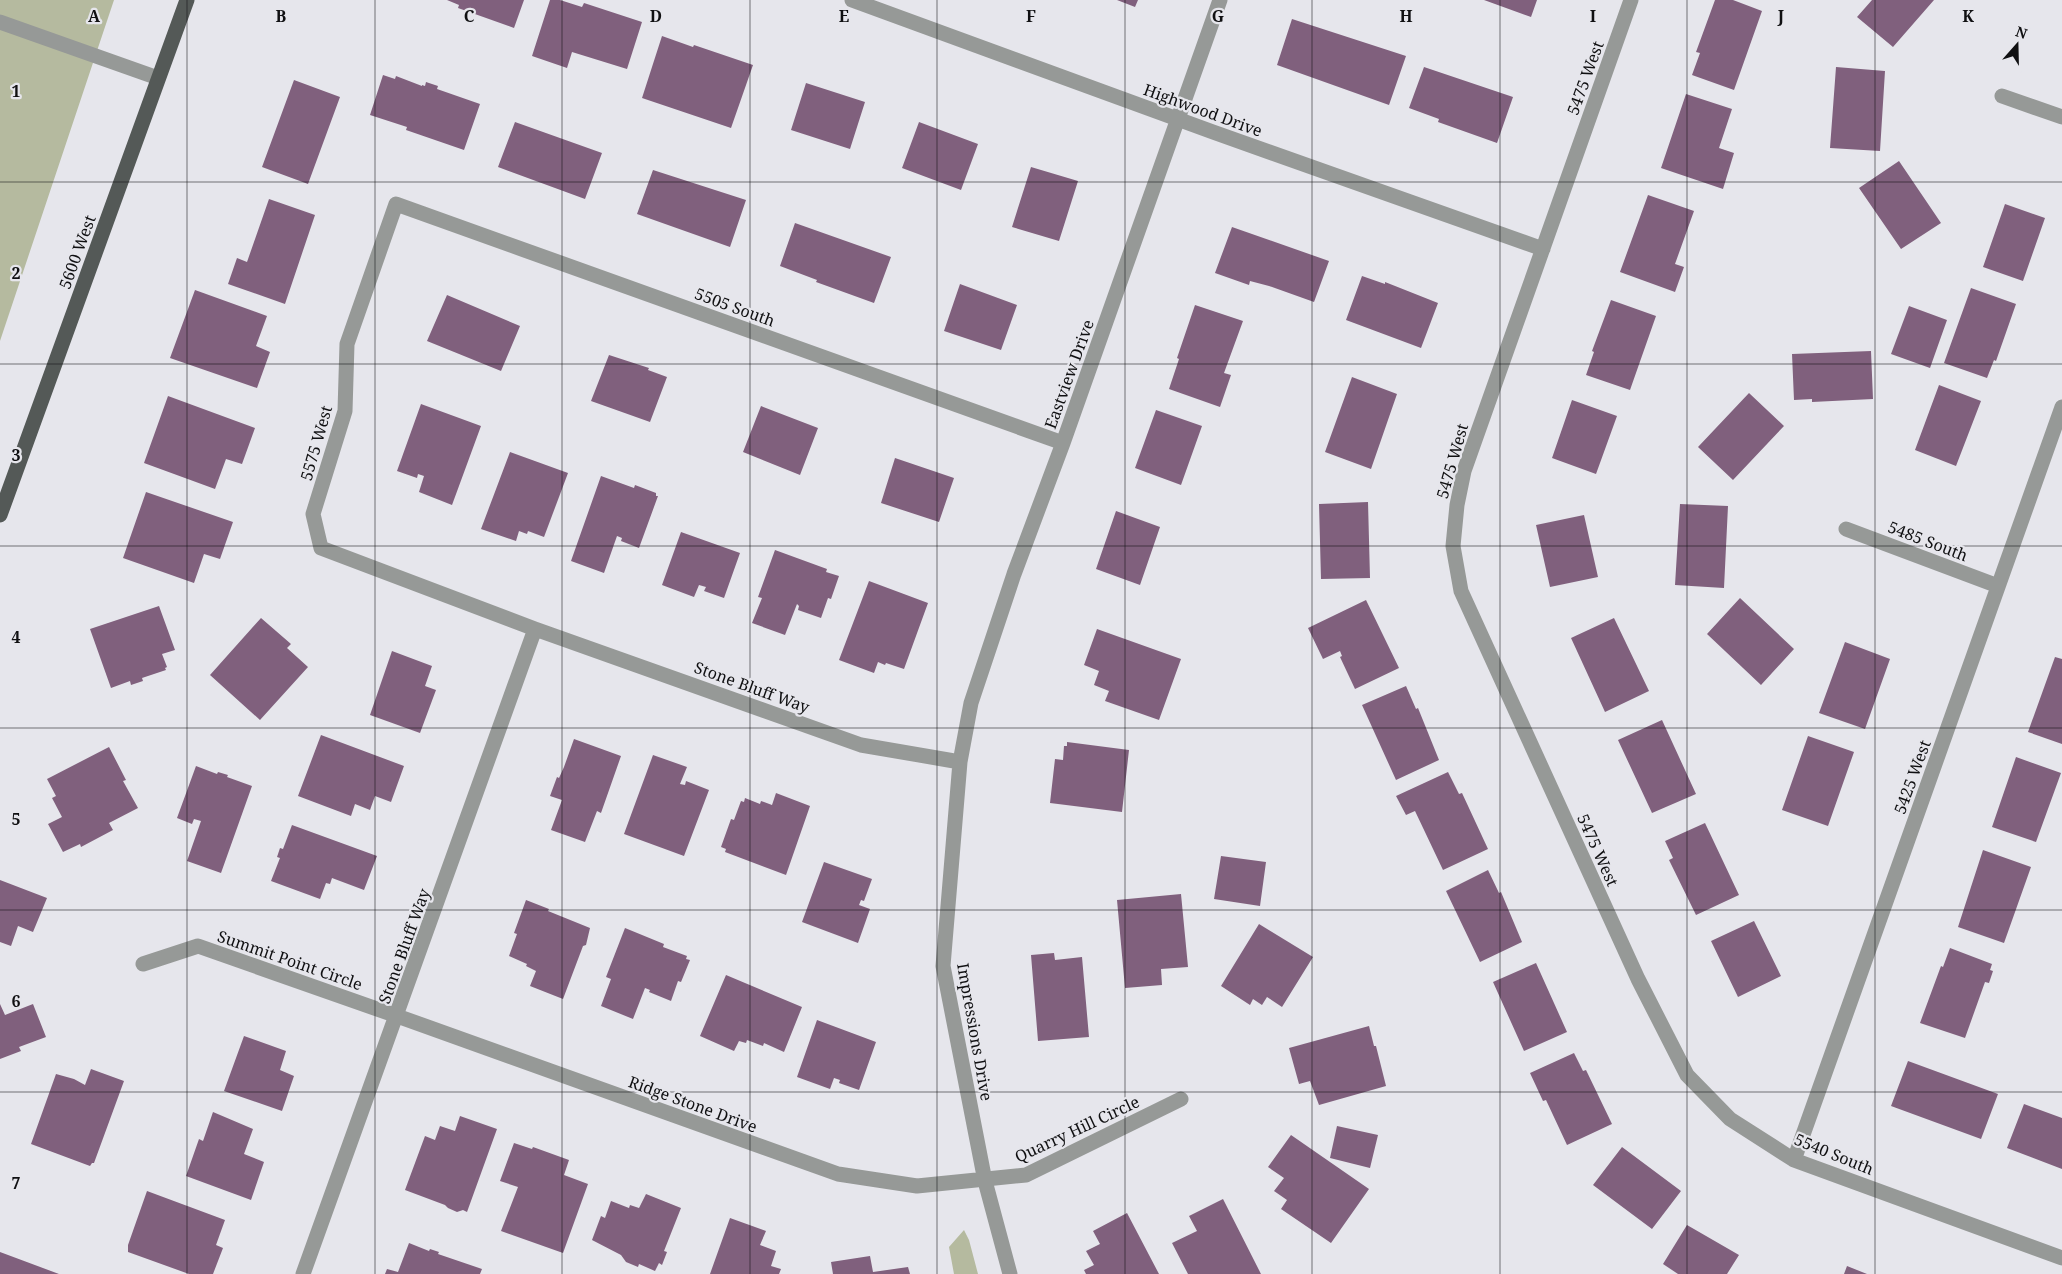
<svg xmlns="http://www.w3.org/2000/svg" width="2062" height="1274" viewBox="0 0 2062 1274" font-family="'Noto Serif',serif">
	<style>
		.green { fill: #b5ba9f }
		.building { fill: #80607d }
		.lines { fill: none; stroke-linecap: round; stroke-linejoin: round }
		.minor { stroke: #969997; stroke-width: 15 }
		.major { stroke: #545957; stroke-width: 15 }
		.grid { fill: none; stroke: #101012; stroke-width: 1; stroke-opacity: 0.55 }
		.labels { text-anchor: middle; stroke-width: 4.5; stroke-linejoin: round; paint-order: stroke }
		.street-label { font-size: 16px; fill: #101012; stroke: #e6e6ec }
		.grid-label { font-size: 16px; text-anchor: middle; font-weight: bold; fill: #101012; stroke: #e6e6ec; stroke-width: 4.5; stroke-linejoin: round; paint-order: stroke }
	</style>
	<rect width="100%" height="100%" fill="#e6e6ec"/>
	<path class="green" d="M0 0H114L0 341Z
		M964 1230 969 1240 978 1274H954L949 1247Z"/>
	<path class="building" d="M447 0H524L514 28 458 8 459 5Z
		M550 0H560L582 7 584 3 642 22 627 69 572 52 567 68 532 56Z
		M1117 0H1138L1135 7Z
		M1484 0H1537L1531 17Z
		M1715 0H1733L1762 11 1734 90 1692 75 1700 53 1696 52Z
		M1872 0H1934L1893 47 1857 17Z
		M1292 19 1406 56 1389 105 1277 65Z
		M662 36 693 47 694 45 753 65 731 128 642 98Z
		M1424 67 1513 97 1497 143 1438 122 1439 119 1409 108Z
		M1836 67 1885 71 1880 151 1830 148Z
		M383 75 395 79 396 76 422 86V85L425 86 426 82 438 86 437 89 480 104 464 150 406 130 407 127 370 115Z
		M294 80 340 97 308 184 262 167Z
		M806 83 865 102 850 149 791 130Z
		M1686 94 1732 109 1719 148 1734 153 1723 189 1661 168Z
		M515 122 602 153 585 199 498 167Z
		M919 122 978 144 961 190 902 168Z
		M1899 161 1941 223 1901 249 1859 188Z
		M1031 167 1078 181 1059 241 1012 227Z
		M653 170 746 200 730 247 637 214Z
		M1648 195 1694 211 1675 264 1684 267 1675 292 1620 272Z
		M269 199 315 215 285 304 228 284 237 258 247 262Z
		M2005 204 2045 218 2023 281 1983 267Z
		M795 223 891 257 874 303 816 282 817 280 780 266Z
		M1232 227 1329 261 1314 302 1269 286 1250 281 1249 285 1215 273Z
		M1362 276 1385 284V282L1438 303 1421 348 1346 320Z
		M960 284 1017 305 1001 350 944 331Z
		M1971 288 2016 304 1996 361 1994 360 1987 378 1944 363Z
		M195 290 267 316 256 346 270 352 257 388 170 358Z
		M447 295 520 326 501 371 427 341Z
		M1611 300 1656 316 1630 390 1586 375 1594 352 1592 351Z
		M1195 305 1243 321 1224 373 1231 375 1220 407 1169 389 1179 359 1177 358Z
		M1909 306 1947 320 1930 368 1891 354Z
		M1871 351 1873 399 1812 402V399L1794 400 1792 354Z
		M609 355 649 368 648 370 667 377 650 422 591 401Z
		M1352 377 1397 394 1371 469 1325 452Z
		M1939 385 1981 401 1956 466 1915 450Z
		M1749 393 1784 426 1733 480 1698 447Z
		M168 396 255 428 242 464 226 459 215 489 144 463Z
		M1572 400 1617 416 1596 474 1552 458Z
		M421 404 481 426 452 505 419 492 424 476 418 474 417 478 397 471Z
		M761 406 818 428 800 475 743 452Z
		M1156 410 1202 426 1181 485 1135 468Z
		M510 452 568 473 544 537 528 531 527 534 519 531 516 541 481 529Z
		M895 458 954 478 939 522 881 503Z
		M601 476 634 488 635 485 656 493V496H658L639 548 621 541 622 538 617 536 604 573 571 561Z
		M146 492 233 522 220 559 204 554 194 583 123 558Z
		M1368 502 1370 578 1321 579 1319 504Z
		M1680 504 1728 506 1724 588 1675 585Z
		M1116 511 1160 527 1140 585 1096 569Z
		M1584 515 1598 577 1550 587 1536 525Z
		M681 532 740 553 724 598 704 591 706 587 699 585 694 597 662 585Z
		M775 550 827 569 826 572 839 576 831 599 828 598 821 618 798 610 799 606 797 604 785 635 752 623 762 598 758 597Z
		M869 581 928 603 904 669 886 663 885 665 878 662 874 673 839 660Z
		M1740 598 1794 649 1761 685 1707 634Z
		M1366 600 1399 668 1355 689 1340 657 1342 656 1340 651 1323 659 1308 628Z
		M159 606 175 650 162 654 167 667 165 668 166 670 142 678 143 681 131 685 130 681 111 688 90 629Z
		M261 618 291 644 287 648 308 667 260 720 210 675Z
		M1614 618 1649 691 1605 712 1571 638Z
		M1097 629 1181 659 1159 720 1105 701 1109 691 1094 685 1099 671 1084 665Z
		M1845 642 1890 659 1865 729 1819 713Z
		M392 651 432 666 425 686 436 690 420 733 370 715Z
		M2055 657 2062 659V744L2028 732Z
		M1406 686 1416 709 1418 708 1439 760 1396 780 1362 705Z
		M1662 720 1696 794 1652 813 1618 740Z
		M321 735 404 766 391 802 375 796 370 810 355 804 351 816 298 796Z
		M1808 736 1854 752 1828 826 1782 810Z
		M574 739 621 756 601 813 597 811 585 842 551 830 562 800 550 796 557 777 559 778 564 767Z
		M1067 742 1129 750 1122 812 1050 803 1055 759 1063 760 1064 746H1067Z
		M109 747 126 780 123 781 138 808 109 823 113 830 81 847 80 844 63 852 48 824 62 817 52 798 56 796 47 779Z
		M653 755 687 767 680 784 685 785 686 781 709 790 684 856 624 834Z
		M2016 757 2061 773 2036 842 1992 827Z
		M196 766 217 774 218 772 228 775 227 777 252 786 221 873 187 861 201 821 194 819 192 824 177 818Z
		M1448 772 1459 794 1462 793 1488 849 1443 870 1415 811 1406 815 1396 796Z
		M776 793 810 806 786 875 725 852 726 849 721 847 731 819 734 820 741 801 744 802 745 798 760 804 761 801 772 805Z
		M1705 823 1739 895 1696 915 1669 860 1673 858 1665 841Z
		M292 825 377 856 364 890 332 878 330 884 326 883 320 899 271 881 280 858 277 857 280 848 283 849Z
		M1983 850 2031 867 2004 943 1958 927Z
		M1221 856 1266 862 1260 906 1214 899Z
		M824 862 872 879 864 901 861 900 859 905 870 909 858 943 802 922Z
		M1488 870 1499 893 1501 892 1522 942 1480 962 1446 891Z
		M0 880 47 898 33 932 18 926 11 946 0 942Z
		M1181 894 1188 967 1161 969 1162 985 1125 988 1117 900Z
		M526 900 549 909 548 911 590 928 586 945 583 946 563 999 530 986 536 971 526 966 527 964 509 956 517 934 514 933Z
		M1754 921 1781 976 1738 997 1711 941Z
		M1259 924 1313 957 1282 1007 1267 997 1262 1005 1253 999 1250 1005 1221 986Z
		M625 928 664 944 663 947 687 956 686 959 690 960 681 982 678 981 671 1001 649 992 650 990 645 988 633 1019 601 1006 611 979 606 977Z
		M1950 948 1992 964 1990 970 1993 971 1989 983 1985 982 1965 1038 1920 1023 1941 966 1943 967Z
		M1054 953 1055 960 1082 957 1089 1037 1038 1041 1031 955Z
		M1536 963 1567 1032 1524 1051 1493 982Z
		M726 975 802 1007 784 1052 764 1043 763 1046 747 1040 746 1043 739 1041 734 1051 700 1036Z
		M0 1004 5 1015 33 1004 46 1037 19 1047 21 1051 0 1059Z
		M817 1020 876 1042 859 1090 839 1083 840 1080 834 1078 830 1089 797 1077Z
		M1369 1026 1374 1046H1376L1386 1086 1319 1105 1310 1081 1299 1084 1289 1048Z
		M244 1036 286 1051 280 1070 294 1076 282 1111 224 1091Z
		M1574 1053 1583 1071 1586 1070 1612 1124 1567 1145 1546 1100 1543 1101 1530 1073Z
		M1908 1061 1998 1094 1981 1139 1891 1106Z
		M91 1069 124 1081 94 1163H92L90 1166 31 1144 56 1074 74 1079 85 1085Z
		M2024 1104 2062 1118V1169L2007 1148Z
		M213 1112 253 1129 244 1154 264 1162 251 1200 186 1176 199 1139 203 1141Z
		M460 1116 497 1129 467 1212 463 1210 457 1212 448 1208 445 1205 405 1190 425 1136 435 1140 440 1126 455 1131Z
		M1337 1126 1378 1135 1370 1168 1330 1158Z
		M1291 1135 1369 1189 1331 1243 1281 1209 1287 1200 1274 1191 1284 1178 1268 1167Z
		M514 1143 532 1149 533 1147 569 1160 564 1175 588 1184 563 1253 501 1231 518 1187 500 1181Z
		M1622 1147 1681 1191 1652 1229 1593 1185Z
		M147 1191 225 1220 216 1245 223 1248 213 1274H189L128 1252V1245Z
		M646 1194 681 1208 664 1251 667 1252 662 1265 659 1263 655 1271 639 1264 638 1267 626 1262 621 1255 592 1240 601 1216 605 1218 611 1201 629 1208 630 1205 639 1208Z
		M1223 1199 1261 1274H1188L1172 1243 1197 1231 1189 1216Z
		M1127 1213 1159 1274H1086L1084 1270 1094 1265 1086 1251 1100 1244 1093 1231Z
		M730 1218 766 1231 760 1245 776 1251 771 1266 781 1269 779 1274H710Z
		M1687 1225 1739 1255 1727 1274H1678L1663 1264Z
		M409 1243 429 1251 430 1249 439 1252 438 1254 482 1269 480 1274H385L387 1269 398 1272Z
		M0 1252 59 1274H0Z
		M870 1256 873 1272 908 1267 910 1274H833L831 1262Z
		M1847 1266 1867 1274H1844Z"/>
	<g class="lines">
		<path class="minor" d="M852 0 1213 132 1543 249
			M1631 0 1464 471 1457 505 1453 546 1461 591 1638 979 1687 1075 1730 1119 1794 1160 2062 1258
			M0 22 158 78
			M2002 96 2062 117
			M1846 529 1998 586
			M960 762 861 745 535 629 321 548 313 514 345 411 347 344 396 204 1063 443
			M143 964 198 946 397 1016 838 1174 917 1186 1026 1175 1181 1099
			M1794 1160 2062 407
			M303 1274 535 629
			M1010 1274 985 1181 943 966 960 762 971 703 1014 574 1063 443 1220 0"/>
		<path class="major" d="M0 515 187 0"/>
	</g>
	<path class="grid" d="M187 0V1274M375 0V1274M562 0V1274M750 0V1274M937 0V1274M1125 0V1274M1312 0V1274M1500 0V1274M1687 0V1274M1875 0V1274M0 182H2062M0 364H2062M0 546H2062M0 728H2062M0 910H2062M0 1092H2062"/>
	<g class="labels">
		<g class="street-label">
			<text transform="translate(1585 78) rotate(-70)" y="6">5475 West</text>
			<text transform="translate(1203 110) rotate(20)" y="6">Highwood Drive</text>
			<text transform="translate(77 252) rotate(-70)" y="6">5600 West</text>
			<text transform="translate(735 307) rotate(20)" y="6">5505 South</text>
			<text transform="translate(1069 374) rotate(-70)" y="6">Eastview Drive</text>
			<text transform="translate(316 443) rotate(-74)" y="6">5575 West</text>
			<text transform="translate(1452 461) rotate(-74)" y="6">5475 West</text>
			<text transform="translate(1928 541) rotate(21)" y="6">5485 South</text>
			<text transform="translate(752 687) rotate(20)" y="6">Stone Bluff Way</text>
			<text transform="translate(1912 777) rotate(-70)" y="6">5425 West</text>
			<text transform="translate(1598 850) rotate(66)" y="6">5475 West</text>
			<text transform="translate(404 946) rotate(-70)" y="6">Stone Bluff Way</text>
			<text transform="translate(290 960) rotate(19)" y="6">Summit Point Circle</text>
			<text transform="translate(975 1032) rotate(80)" y="6">Impressions Drive</text>
			<text transform="translate(693 1104) rotate(20)" y="6">Ridge Stone Drive</text>
			<text transform="translate(1077 1129) rotate(-25)" y="6">Quarry Hill Circle</text>
			<text transform="translate(1834 1154) rotate(22)" y="6">5540 South</text>
		</g>
	</g>
	<g class="grid-label">
		<text x="94" y="22">A</text>
		<text x="281" y="22">B</text>
		<text x="469" y="22">C</text>
		<text x="656" y="22">D</text>
		<text x="844" y="22">E</text>
		<text x="1031" y="22">F</text>
		<text x="1218" y="22">G</text>
		<text x="1406" y="22">H</text>
		<text x="1593" y="22">I</text>
		<text x="1781" y="22">J</text>
		<text x="1968" y="22">K</text>
		<text x="16" y="97">1</text>
		<text x="16" y="279">2</text>
		<text x="16" y="461">3</text>
		<text x="16" y="643">4</text>
		<text x="16" y="825">5</text>
		<text x="16" y="1007">6</text>
		<text x="16" y="1189">7</text>
	</g>
	<g transform="translate(2017 45) rotate(20)" stroke="#e6e6ec" stroke-width="4" paint-order="stroke">
	<path d="M0-4L9 19L0 12L-9 19Z" fill="#101012"/>
	<text y="-8" font-size="14" font-weight="bold" text-anchor="middle" fill="#101012">N</text>
	</g>
</svg>
